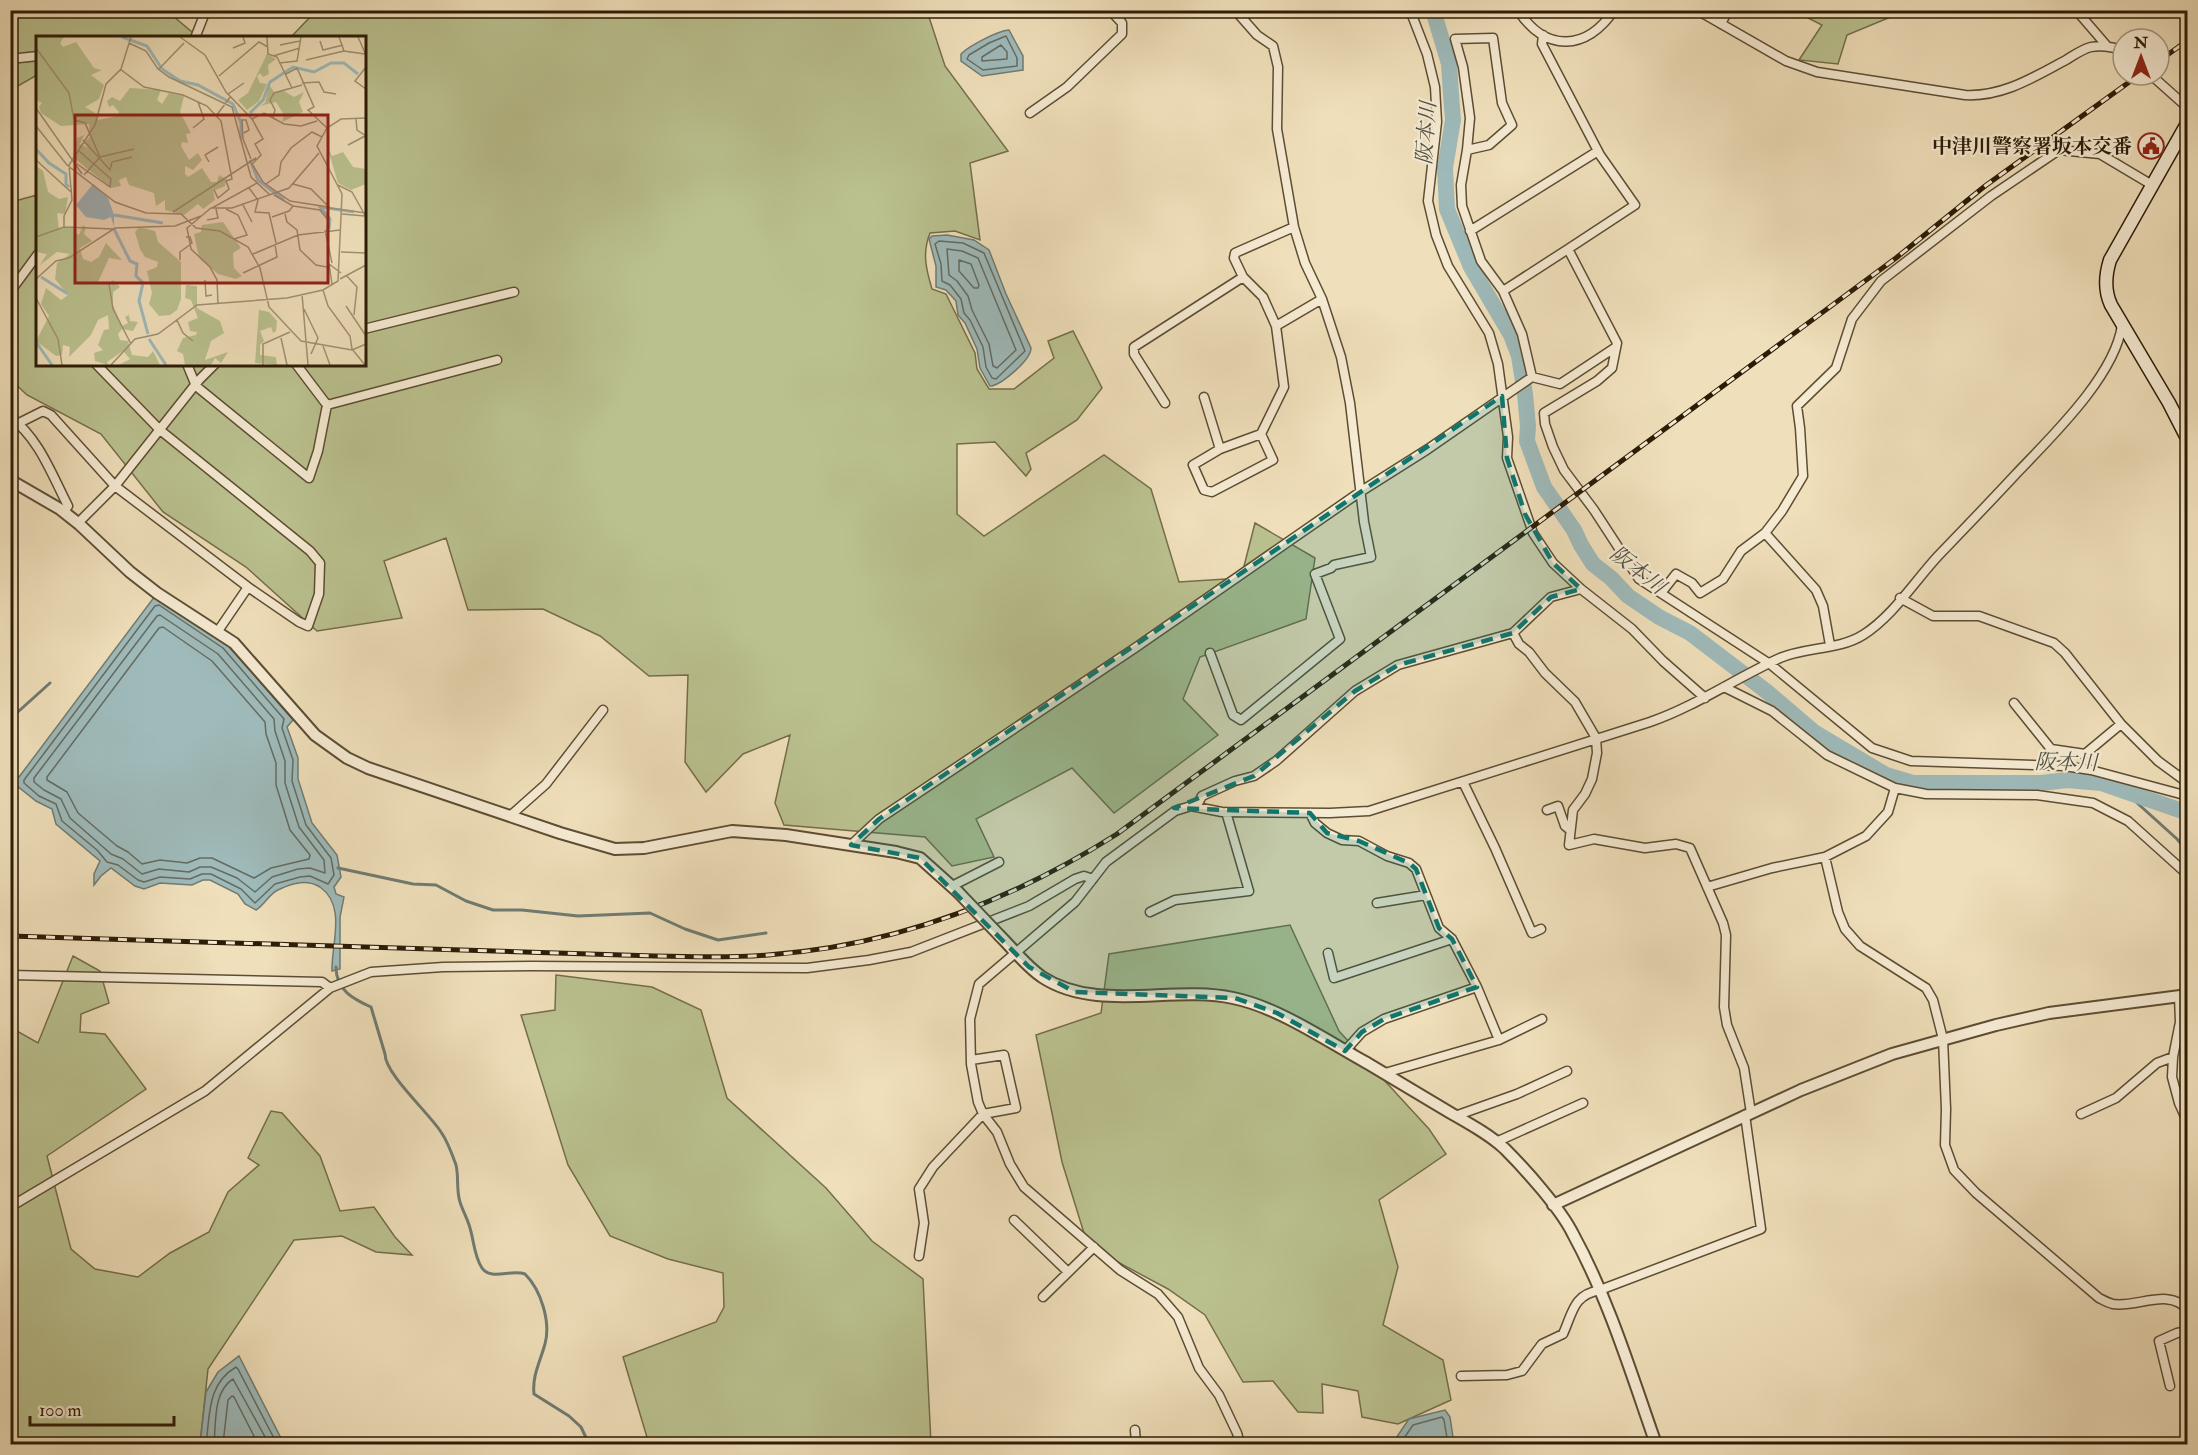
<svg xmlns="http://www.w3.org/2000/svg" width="2198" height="1455" viewBox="0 0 2198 1455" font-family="'IM FELL Double Pica','Noto Serif JP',serif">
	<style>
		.green { fill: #bac18f; stroke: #736e4a; stroke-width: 1.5 }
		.water { fill: #9ebaba; stroke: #707b72; stroke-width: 1.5 }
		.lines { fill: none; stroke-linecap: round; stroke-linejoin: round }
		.shore { stroke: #656b60; stroke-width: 1.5 }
		.stream { stroke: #707b72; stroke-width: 3 }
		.river { stroke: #9ebaba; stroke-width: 16 }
		.minor-casing { stroke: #5d4d33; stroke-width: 11 }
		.tertiary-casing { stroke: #5d4d33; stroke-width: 14 }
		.secondary-casing { stroke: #2c1c06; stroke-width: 15 }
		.minor { stroke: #f5ead2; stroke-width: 8 }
		.tertiary { stroke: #f5ead2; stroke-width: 10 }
		.secondary { stroke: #f5ead2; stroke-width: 12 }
		.rail-casing { stroke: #2c1c06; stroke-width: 5 }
		.rail { stroke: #f5ead2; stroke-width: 3; stroke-dasharray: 9; stroke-linecap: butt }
		.tertiary-bridge-casing { stroke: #5d4d33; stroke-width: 14; stroke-linecap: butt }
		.tertiary-bridge { stroke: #f5ead2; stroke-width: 10 }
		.marked { fill: #0f766e; fill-opacity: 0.2; stroke: #0f766e; stroke-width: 4.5; stroke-dasharray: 12 8; stroke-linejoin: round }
		.labels { text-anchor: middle; stroke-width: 4.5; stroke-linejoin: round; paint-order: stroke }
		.poi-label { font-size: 20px; font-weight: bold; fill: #2c1c06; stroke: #f5ead2; text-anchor: end }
		.water-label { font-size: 21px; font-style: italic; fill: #545345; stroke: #f5ead2 }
		.inset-river { fill: none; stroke: #9ebaba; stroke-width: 3 }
		.inset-road { fill: none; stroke: #a19172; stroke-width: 1.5 }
		.view { fill: #8f2418; fill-opacity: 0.15; stroke: #8f2418; stroke-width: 3 }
		.inset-edge { fill: none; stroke: #2c1c06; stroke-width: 3 }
	</style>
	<rect width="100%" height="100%" fill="#efdfba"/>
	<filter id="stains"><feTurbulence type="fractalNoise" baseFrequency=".00333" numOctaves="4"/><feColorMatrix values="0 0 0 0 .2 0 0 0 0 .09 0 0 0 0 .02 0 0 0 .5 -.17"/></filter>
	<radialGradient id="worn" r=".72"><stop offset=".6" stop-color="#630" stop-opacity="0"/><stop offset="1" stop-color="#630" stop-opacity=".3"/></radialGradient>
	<path class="green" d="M334 10 927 11 945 66 1008 151 970 163 980 240 955 231 930 233C922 253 926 269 932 289L946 294 975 353 977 369 989 389H1014L1054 358 1048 341 1073 331 1102 388 1077 420 1026 453 1031 469 1026 476 995 442 957 444V514L984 536 1104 455 1151 489 1179 582 1241 578 1255 523 1315 558 1306 619 1200 657 1183 699 1218 735 1114 813 1072 768 976 819 994 857 952 866 925 837 784 825 775 803 790 735 743 754 706 792 685 762 688 675 649 676 600 636 543 609 468 610 446 538 384 561 402 618 317 631 246 567 163 512 101 434 27 395 11 380 10 207 15 201 37 195 38 364H364V38L285 37 292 36 312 15Z
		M11 11H174L173 16 198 37 38 38 37 75 11 90Z
		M1806 11V10L1905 11 1847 35 1838 64 1799 60 1822 25 1802 15Z
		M1290 925 1339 1031 1429 1129 1446 1154 1379 1200 1398 1267 1383 1325 1443 1360 1451 1400 1398 1424 1362 1417 1358 1391 1322 1384 1323 1413 1298 1412 1273 1381 1243 1382 1205 1315 1168 1289 1088 1246 1062 1162 1036 1035 1101 1013 1109 954Z
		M73 956 100 971 109 1003 81 1014 80 1032 105 1034 146 1089 47 1156 71 1249 95 1269 138 1277 170 1253 209 1232 228 1192 259 1165 248 1158 271 1111 282 1113 320 1156 340 1211 374 1207 395 1237 412 1255 376 1252 342 1236 294 1240 208 1369 200 1444H11L10 1027 38 1043Z
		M556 975 652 987 701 1010 727 1098 826 1188 872 1241 923 1279 931 1444H649L623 1357 716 1322 724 1307 723 1273 668 1259 610 1236 568 1165 521 1015 555 1010Z"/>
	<path class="water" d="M1009 30 1023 56V70L982 76 961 61V54C969 46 997 31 1009 30Z
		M947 235 974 240 989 250 1006 294 1031 348C1031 360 1003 383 992 386H990L980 368 977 349 965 323 958 315 956 301 946 290 936 287V266L929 239 932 236Z
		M155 596 227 644 293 720 287 727 298 758V779L312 823 337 855 341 877 334 887 336 894 344 897 340 917V969L332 971C331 945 347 906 320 887 307 879 293 883 280 889 269 893 265 905 256 910L245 904 238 894 210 880H203L192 885 160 883 144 889 135 886 111 868 101 876 94 885V874L100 861 56 824 52 809 36 801 11 781 10 773 19 777Z
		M239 1356 284 1444H200L206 1392 218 1372Z
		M1445 1410 1450 1417 1454 1444H1392L1409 1419Z"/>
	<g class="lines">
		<path class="shore" d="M1006 36 1017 58V66L983 70 967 59 969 55 989 43Z
			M1001 45 1007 52V59L982 61V57Z
			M939 241 963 243 984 253 1025 351 996 379 992 378 986 367 983 347 970 320 964 313 961 299 950 285 942 281 941 264 935 244Z
			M947 249 962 251 978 258 1016 350 997 368 993 366 989 344 972 310 968 296 957 281 949 275Z
			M959 260 971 264 979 285 978 288H974L959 271Z
			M159 605 223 648 284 719 282 728 293 760 292 781 306 825 331 858 334 875 328 884 310 876 300 877 275 884 255 903 241 889 211 874H202L190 879 160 877 144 882 138 880 118 865 107 862 97 850 62 821 56 804 39 796 24 783V780L155 606Z
			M160 615 218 654 274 719 275 731 285 761V783L299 827 324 860 325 873 310 868 298 869 272 877 255 892 237 878 211 867H200L189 872 159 869 142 874 123 859 111 854 70 818 61 799 44 790 34 782V778L157 616Z
			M163 627 212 661 265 722 266 734 276 763V785L290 830 310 855 309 859 271 868 254 878 212 858H200L187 863 160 860 142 864 128 852 117 846 78 813 67 792 47 780V777L159 628Z
			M206 1444C210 1415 207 1384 236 1367L238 1369 277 1444
			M214 1444C216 1424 213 1391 233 1379L269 1444
			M223 1444 228 1400 232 1396 234 1397 258 1444
			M1400 1444 1413 1425 1442 1417 1444 1420 1448 1444"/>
		<path class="stream" d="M1459 10 1467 13 1483 10
			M10 719 50 683
			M2125 792 2177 839 2188 852
			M338 868 413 884 436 885 466 901 493 910H522L578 916 650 913 685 929 718 940 766 933
			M336 967C336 990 353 999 371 1007L385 1054C385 1074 429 1113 441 1132 448 1142 452 1154 456 1165 459 1177 456 1190 460 1202 463 1212 469 1221 471 1232 474 1243 475 1258 482 1268 491 1281 511 1269 525 1274 541 1290 551 1322 545 1344 540 1362 532 1376 534 1394L569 1416 581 1427 589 1444
			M2188 1043C2182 1061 2179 1081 2188 1100"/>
		<path class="river" d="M1433 10 1449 64 1451 94 1453 120 1445 168 1447 209 1471 267 1511 335 1519 356 1525 394 1528 426 1527 441 1544 487 1574 530 1581 545 1593 564 1611 578 1628 596 1659 617 1690 633 1766 691 1814 732 1886 775 1913 783H2041L2067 780 2101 783 2188 813"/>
		<g class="minor-casing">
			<path id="minor" d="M1410 10 1427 54 1435 87 1437 122 1428 201 1436 235 1448 266 1489 333 1498 364 1508 437 1507 458 1533 533 1553 563 1581 589 1632 629 1663 661 1705 698
				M1518 10C1545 53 1587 51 1614 10
				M1697 10 1786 61 1817 72 1965 95C2003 97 2034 77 2066 60 2073 56 2082 49 2091 47 2101 45 2113 47 2123 50
				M2076 10 2107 46
				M1721 24 1728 10
				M1543 35 1542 44 1600 155 1635 205 1568 249 1617 343 1612 368 1597 381 1544 413 1545 424 1553 447 1564 470 1594 510 1639 579 1770 664 1872 748 1911 761 2064 766 2091 770 2188 796
				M195 38 206 10
				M10 59 38 56
				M2151 75 2188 108
				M1030 113 1067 87 1122 34V23L1110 10
				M1467 150 1489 145 1512 125 1502 103 1493 38 1455 39 1463 67 1470 118 1467 150 1461 185 1462 206 1481 261 1503 291 1522 334 1532 377
				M1470 231 1598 151
				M1503 291 1568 249
				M10 292 38 254
				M1276 326 1263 297 1243 277 1234 258 1235 253 1294 227
				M364 329 514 292
				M187 364 196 386 309 478 318 451 327 405 296 364
				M1204 397 1220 449
				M1165 403 1134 354V347L1243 277
				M327 405 497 360
				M10 417C39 438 52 475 68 506L64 512
				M19 423 43 411 51 415 115 486 248 587 299 622 308 626 319 594 320 563 310 551 160 430 96 364
				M1261 434 1273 460 1212 492 1204 490 1193 465 1220 449Z
				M1261 434 1284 387 1276 326 1322 299
				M78 523 115 486 199 380 215 364
				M1765 533 1816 590 1823 606 1830 645
				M1661 593 1676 574 1692 583 1700 593 1723 579 1741 551 1765 533 1782 511 1803 476 1800 428 1797 406 1836 368 1852 319 1881 281 1991 196 2059 150 2100 154 2152 185
				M1900 598 1933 616H1979L2054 643 2065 653 2121 724 2158 761 2188 783
				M218 631 248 587
				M1513 633 1519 644 1529 652 1545 673 1575 702 1596 738 1597 753 1592 779 1585 794 1573 810 1569 845 1594 839 1645 848 1676 844 1690 848 1723 923 1726 935 1724 1007 1727 1025 1744 1068 1751 1113
				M1210 653 1233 715 1241 720 1340 639 1315 574 1331 568 1334 565 1371 557 1364 522 1350 403 1341 357 1322 299 1305 263 1294 227 1277 129 1278 67 1273 46 1257 35 1235 10
				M1724 687 1772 711 1827 755 1895 788 1926 794 2037 795 2093 803 2128 821 2188 875
				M2014 703 2051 749 2085 754 2121 724
				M1463 782 1495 848 1532 933 1541 929
				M1196 807 1202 796 1235 781 1254 776 1276 761 1355 691 1398 665 1513 633 1551 597 1581 589
				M1547 810 1558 806 1565 826 1570 830
				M1310 813 1315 823 1327 833 1342 840 1359 841 1387 856 1409 863 1416 869 1439 928 1452 939 1477 987 1499 1040 1385 1073
				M510 816 546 784 603 710
				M851 845 879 819 1135 648 1360 492 1428 449 1532 377 1560 384 1616 347
				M1825 857 1838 912 1845 929 1860 946 1926 988 1933 1000 1943 1039 1946 1109 1945 1145 1954 1170 1976 1193 2099 1298C2103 1300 2108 1303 2113 1304 2137 1308 2169 1287 2188 1310
				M952 886 999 862
				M1707 887 1772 868 1825 857 1866 836 1888 812 1895 788
				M1377 903 1426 895
				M1150 912 1175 900 1249 891 1226 812
				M1328 953 1334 978 1452 939
				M10 975 322 982 330 988
				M2179 996 2180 1022 2173 1057 2172 1077 2179 1103 2188 1123
				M1499 1040 1542 1019
				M1345 1051 1362 1032 1384 1019 1477 987
				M2081 1114 2116 1098 2157 1063 2173 1057
				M1455 1116 1517 1094 1567 1071
				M1496 1142 1583 1103
				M10 1207 205 1091 330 988 371 972 443 967 532 966 807 968 869 960 911 952 1029 906 1075 879 1084 876 1093 879
				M1014 1220 1068 1272
				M919 1256 924 1223 919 1189 933 1167 983 1114 1016 1108 1004 1055 971 1060
				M1043 1297 1094 1247
				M1461 1376 1507 1375 1522 1371 1542 1344 1563 1334C1573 1312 1573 1295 1600 1290L1761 1229 1745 1115
				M2170 1386 2159 1341 2177 1333 2188 1331
				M1135 1430 1136 1444
				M1240 1444 1237 1433 1219 1395 1199 1368 1178 1317 1158 1294 1120 1270 1024 1187 1010 1164 997 1132 983 1114 978 1102 971 1064 970 1019 979 984 1075 902 1106 862 1175 811 1191 806 1222 812 1330 813 1369 811 1650 722C1696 706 1736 678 1780 658 1806 647 1839 650 1863 635 1893 616 1914 582 1938 556 1964 529 1990 502 2016 474 2051 437 2115 376 2122 325"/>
		</g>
		<g class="tertiary-casing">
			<path id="tertiary" d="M10 480 60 509 79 524 130 572 157 593 234 643 315 735 347 758 368 768 560 833 615 849 644 848 732 831 786 835 896 852 920 858 958 892
				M1000 936C1014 950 1026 966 1042 977 1097 1013 1172 985 1233 998 1278 1007 1327 1041 1367 1063 1394 1079 1421 1095 1449 1112 1468 1123 1489 1134 1505 1149 1526 1170 1560 1208 1573 1234 1609 1300 1631 1373 1656 1444
				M1553 1205 1801 1090 1892 1054 1996 1025 2049 1013 2188 995"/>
		</g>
		<g class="secondary-casing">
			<path id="secondary" d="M2188 122 2110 260C2105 276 2104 290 2111 305L2169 403 2188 440"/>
		</g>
		<use href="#minor" class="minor"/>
		<use href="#tertiary" class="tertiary"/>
		<use href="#secondary" class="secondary"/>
		<g class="rail-casing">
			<path id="rail" d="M2159 61 2188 40
				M10 936 655 956C693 957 731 958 768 955 895 946 1011 901 1117 834L1896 258 1985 186 2139 75"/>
		</g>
		<use href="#rail" class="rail"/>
		<g class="tertiary-bridge-casing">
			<path id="tertiary-bridge" d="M958 892 1000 936"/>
		</g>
		<use href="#tertiary-bridge" class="tertiary-bridge"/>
	</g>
	<path class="marked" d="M1502 396 1507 458 1525 514 1553 563 1581 589 1551 597 1513 633 1398 665 1355 691 1254 776 1174 808 1310 813 1327 833 1359 841 1409 863 1416 869 1439 928 1452 939 1477 987 1384 1019 1362 1032 1345 1051 1277 1013 1235 998 1075 992 1029 967 920 858 851 845 879 819Z"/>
	<defs>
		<g id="civic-ring" transform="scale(1.35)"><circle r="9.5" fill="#f5ead2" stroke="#8f2418" stroke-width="1.5"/><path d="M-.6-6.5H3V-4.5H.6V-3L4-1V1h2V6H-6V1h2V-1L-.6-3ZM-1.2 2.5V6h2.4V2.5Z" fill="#8f2418"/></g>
	</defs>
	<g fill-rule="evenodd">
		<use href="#civic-ring" x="2151" y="146"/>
	</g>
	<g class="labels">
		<g class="poi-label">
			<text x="2132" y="153">中津川警察署坂本交番</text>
		</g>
		<g class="water-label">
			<text transform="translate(1426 133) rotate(-86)" y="7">阪本川</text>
			<text transform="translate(1638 570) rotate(38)" y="7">阪本川</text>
			<text transform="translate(2066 762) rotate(1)" y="7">阪本川</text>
		</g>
	</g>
	<g transform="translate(36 36)">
		<rect width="330" height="330" fill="#efdfba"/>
		<path d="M0 1H28L24 7 27 11 40 6 58 32 66 34 55 39 68 49 63 63 49 71 59 77 62 84 81 80 83 76 77 69 73 71 71 65 76 61 84 65 94 52 125 54 121 64 126 68 133 57 148 60 144 76 155 97 150 98 152 107 146 106 145 110 153 124 162 117 166 124 157 134 149 130V138L152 141 166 132 175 146H181L183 139 190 143 189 150 177 155 179 164 167 173 162 168 148 179 129 174V164L120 170 118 157 93 149 90 141 83 144 85 150 75 152 37 121 41 102 48 99 44 108 52 112 48 107 54 101 53 88 25 90 5 77 3 71 6 67 0 64ZM231 18 240 23 232 29 233 38 227 41 224 37 221 40 224 47 231 48 223 65 211 74 202 64 212 57ZM233 49 239 57 248 55 258 61 268 56 263 66 267 76 246 86 248 79 240 66 224 70 229 67ZM291 110 296 120 307 116 317 131 330 133V148L315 154 302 147ZM0 130 7 135 12 156 23 163 32 161 29 178 21 177 23 193 39 190 38 196 43 199 47 189 50 191 48 198 56 205 44 212 47 223 55 226 63 221 70 207 86 224 73 222 62 246 73 248 77 244 84 251 77 256V269L86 290 92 287 89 281 93 279 94 285 102 286 97 295 86 293 82 298 84 304 92 305 96 319 112 321 117 315 124 329H83L94 323 87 315 71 326 72 329 59 325 58 317 67 314 62 309 68 294 73 293 72 279 62 284 55 299 33 321 34 311 27 309 26 319 20 320 0 305 13 280 5 268 10 252 25 264 32 259 19 243 21 227 34 218 21 216 4 229 11 218 0 216ZM187 186 205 212 197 217 198 232 206 240 200 243 182 238 164 223 161 213 158 198 165 196 166 189ZM103 191 119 195 122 206 145 226V263L141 274 134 279 123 280 113 268 116 257 111 235 121 231 122 226 109 221 104 213 99 196ZM150 249 161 250V272L184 285 188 297 175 305 169 324 192 316 185 327 179 322 175 329H149L147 318 141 315 147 302 160 299 161 296 154 295 152 286 162 282 155 264 149 262ZM223 274 233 276 241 285 240 295 237 297 235 291 224 295 228 305 224 309V319L240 321 241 329 219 327Z" fill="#bac18f"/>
		<path d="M57 148 72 162 78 179V191L75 181 68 184 50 181 40 169Z" fill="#9ebaba"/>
		<path class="inset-river" d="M86 1 111 10 126 33 144 45 162 49 197 68 205 87V103M214 77 227 64 234 46 257 31 278 36 295 27H308L322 38M0 113 13 127 30 138V148L33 151M214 124 222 144 248 164M283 170 294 183 293 193M284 171 318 176M78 179 127 187M78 193 94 225 101 228 100 240 107 247 103 265 112 298M5 241 32 258M113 303 130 329M0 306 16 329"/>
		<path class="inset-road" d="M144 1 169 19 190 56 216 83 227 103 219 108 225 119 216 128 227 146 254 165 292 171M231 1 232 18 241 21 256 52M303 1 308 15 329 18M322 1 330 19M284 5 287 14 307 9M93 7 110 15 122 33 133 41 196 71 215 141 234 159M244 9 264 5M0 12 33 57 38 84 49 87 64 121M197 12 209 7 207 1M237 20 264 12M270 24 308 15M243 27 261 25 265 1M330 31 319 45 330 53M84 33 108 51 147 59 171 70 185 85 196 143 190 145 193 153 182 162 178 154M123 33 148 7M250 38 261 32 278 71 272 74 291 92M183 40 223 6 232 11M266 47 283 46 288 56 300 58M192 58 208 47M0 72 46 138M180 80 195 60M237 82 239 74 234 64 238 57 266 49M216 83 228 77 248 88 265 90 281 85M320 83 321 94 330 100M0 90 31 129 79 166 110 177 145 178 160 192 184 195 212 211 224 232 233 271 265 305 316 314 330 308M157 92 168 83 162 66M208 97 213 94 210 84H206L207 103 215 123M47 104 74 134 76 126M312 109 329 100M0 124 35 156M76 126 96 121M173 126 169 119 182 111M41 128 74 151 75 143 43 115M48 139 64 121 98 113M230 148 243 139 245 126 255 112 276 96 286 101M257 148 275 153 294 172 330 177M302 149 316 156 330 181M213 152 222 164 219 176 233 177 240 207M238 159 257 170 284 174 292 184 291 194M207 169 216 186M176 172 221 147M190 173 202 179 211 199 198 203M137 176 220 122M249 178 251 186 261 194 264 214 280 229 291 231M306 178 329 180M236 181 253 175 257 170M171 184 182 182 180 173M28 191V180L36 164 33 129 59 89 70 48 85 33 95 1M289 194 296 227M0 201 28 191 77 193M305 216 330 217M217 218 262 199 304 194M144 224V216L156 207 154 201H150M207 237 241 221 239 208M310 239 321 251 318 279M0 243 20 225 33 222 79 192 139 190 165 180M304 243 330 229M169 244 170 260 176 259M73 248 77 273 95 308M296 248 293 228 305 237M287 254 292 270 314 300 316 313 329 329M266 258 272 329M0 262 22 303 26 329M182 268 181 244 174 231 155 213 151 192 175 172H196L253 152 283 117M310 270 330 300M268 273 282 302 275 318M141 284 147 297 157 305M245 302 251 329M287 310 294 329M75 329 99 303 122 298 161 269 251 262 287 254 302 245 306 158 281 110 291 92 305 83 330 82M227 329V308L254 296"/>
		<path class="view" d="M39 79H292V247H39Z"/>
		<rect width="330" height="330" class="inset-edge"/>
	</g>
	<rect width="2198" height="1455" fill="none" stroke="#efdfba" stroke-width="36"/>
	<rect x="12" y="12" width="2174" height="1431" fill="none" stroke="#2c1c06" stroke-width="3"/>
	<rect x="18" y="18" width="2162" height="1419" fill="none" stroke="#2c1c06" stroke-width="1.5"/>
	<g transform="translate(2141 57)"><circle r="28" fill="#f5ead2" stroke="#a59880" stroke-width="1.5"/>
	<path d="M0-4.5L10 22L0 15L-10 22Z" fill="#8f2418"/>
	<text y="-9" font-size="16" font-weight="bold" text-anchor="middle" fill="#2c1c06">N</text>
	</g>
	<path d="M30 1416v9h144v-9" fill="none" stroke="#2c1c06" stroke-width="3"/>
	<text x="39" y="1416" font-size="18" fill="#2c1c06" stroke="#f5ead2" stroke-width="4.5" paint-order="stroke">100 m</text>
	<rect width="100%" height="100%" filter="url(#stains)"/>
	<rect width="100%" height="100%" fill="url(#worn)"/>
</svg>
